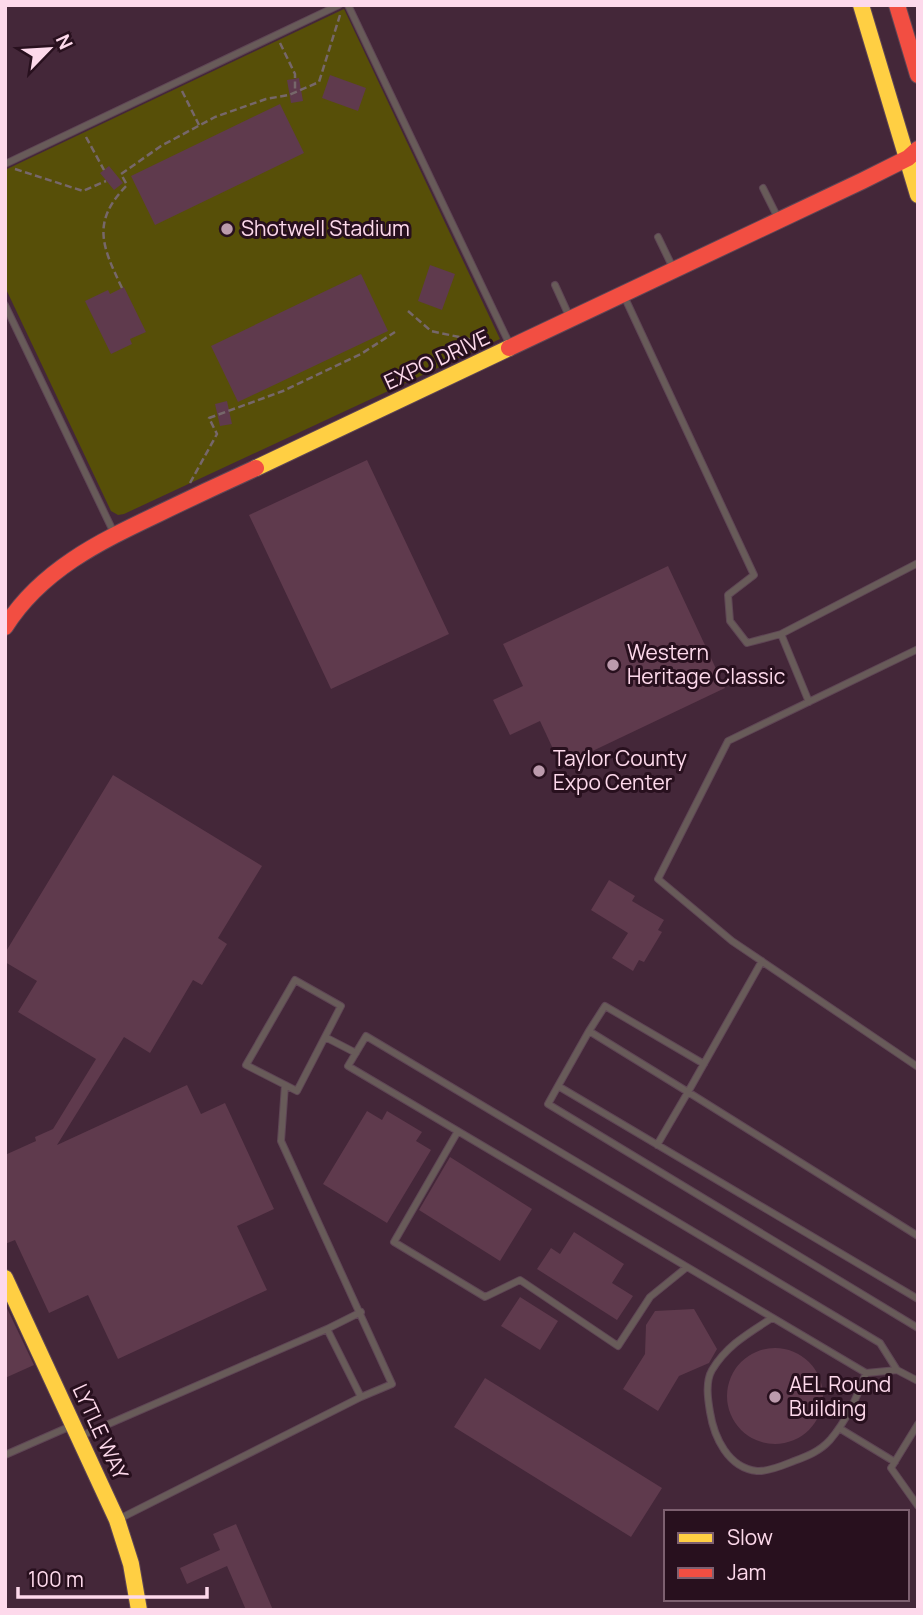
<svg xmlns="http://www.w3.org/2000/svg" width="923" height="1615" viewBox="0 0 923 1615" font-family="Manrope,sans-serif">
	<style>
		.green { fill: #574f08 }
		.building { fill: #5f3a4d }
		.lines { fill: none; stroke-linecap: round; stroke-linejoin: round }
		.lane-casing { stroke: #5f4655; stroke-width: 8 }
		.slow-casing { stroke: #5f4655; stroke-width: 18 }
		.jam-casing { stroke: #5f4655; stroke-width: 18 }
		.path { stroke: #76676a; stroke-width: 2.5; stroke-dasharray: 7 3.5; stroke-linecap: butt }
		.lane { stroke: #685b59; stroke-width: 6 }
		.slow { stroke: #ffcf43; stroke-width: 16 }
		.jam { stroke: #f24e42; stroke-width: 16 }
		.poi-dot { fill: #bc9bad; stroke: #28101e; stroke-width: 2.5 }
		.labels { text-anchor: middle; stroke-width: 6; stroke-linejoin: round; paint-order: stroke }
		.poi-label { font-size: 21px; fill: #fdd9eb; stroke: #28101e; text-anchor: start }
		.street-label { font-size: 21px; fill: #fdd9eb; stroke: #28101e }
	</style>
	<rect width="100%" height="100%" fill="#442739"/>
	<path class="green" d="M344 9 500 339 124 514 118 515 111 511 5 287V170Z"/>
	<path class="building" d="M330 75 366 88 358 111 322 98Z
		M299 78 303 101 291 103 287 80Z
		M280 104 304 153 155 225 131 176Z
		M109 166 123 183 114 190 100 173Z
		M430 265 455 274 442 310 418 301Z
		M361 274 388 331 238 402 211 346Z
		M124 287 146 332 130 339 132 344 111 354 85 301 108 290 110 294Z
		M227 401 232 424 220 426 215 404Z
		M367 460 449 634 331 689 249 515Z
		M668 566 725 688 561 766 540 721 510 735 493 700 523 686 503 644Z
		M113 775 262 866 218 938 227 944 202 985 193 980 150 1053 124 1037 57 1145 187 1085 201 1114 225 1103 274 1209 237 1226 267 1290 118 1359 88 1295 49 1313 15 1240 5 1244V1155L36 1141 35 1137 53 1129 96 1059 18 1012 37 981 5 962V953Z
		M609 880 635 896 632 901 664 920 658 930 662 932 644 962 639 960 633 971 612 958 628 933 591 910Z
		M367 1111 382 1120 387 1111 422 1132 416 1141 431 1150 387 1223 323 1184Z
		M450 1157 532 1209 500 1261 419 1210Z
		M574 1232 624 1264 612 1283 633 1296 617 1320 537 1269 551 1248 560 1254Z
		M520 1297 558 1321 540 1350 501 1326Z
		M5 1304 34 1365 5 1378Z
		M694 1309 717 1349 709 1363 679 1376 658 1411 623 1389 645 1354 646 1325 655 1311Z
		M727 1396a48 48 0 1 1 96 0a48 48 0 1 1-96 0Z
		M485 1378 662 1488 631 1537 454 1427Z
		M236 1524 273 1610H246L227 1566 187 1584 180 1568 220 1550 213 1534Z"/>
	<g class="lines">
		<g class="lane-casing">
			<path id="lane" d="M348 5 510 345
				M5 164 339 5
				M763 188 778 218
				M658 237 674 270
				M555 285 570 318
				M624 296 754 575 728 595 730 621 747 643 781 634 809 702
				M5 305 114 533
				M781 634 918 563
				M918 649 728 741 658 879 732 941 918 1067
				M762 961 688 1092 589 1031 558 1086 918 1299
				M295 980 341 1006 297 1091 246 1065Z
				M589 1031 605 1006 704 1064
				M325 1037 356 1053
				M285 1085 281 1141 392 1384 361 1397
				M558 1086 548 1104 918 1328
				M458 1131 394 1242 485 1297 520 1280 618 1346 650 1297 687 1267
				M657 1145 688 1092 918 1236
				M772 1318C749 1333 727 1345 712 1370 705 1382 708 1400 710 1412 714 1437 728 1468 757 1471 768 1472 784 1465 794 1461 808 1456 820 1451 830 1440 847 1420 857 1397 866 1373
				M327 1329 361 1312
				M897 1370 866 1373 348 1066 366 1036 880 1343 897 1370 918 1381
				M918 1424 891 1468 918 1506
				M839 1428 895 1462
				M81 1436 327 1329 361 1397 119 1519
				M5 1455 71 1426"/>
		</g>
		<g class="slow-casing">
			<path id="slow" d="M861 5 918 195
				M256 468 509 348
				M5 1278 117 1520 131 1564 139 1610"/>
		</g>
		<g class="jam-casing">
			<path id="jam" d="M897 5 918 75
				M509 348 862 181 908 158 918 149
				M5 627C41 570 99 542 158 514 191 498 223 483 256 468"/>
		</g>
		<path class="path" d="M280 43 295 74V92
			M182 91 199 125
			M86 137 104 170
			M15 169 83 191 106 181
			M122 288C102 246 91 222 127 185L121 174 161 146 215 117 266 99 289 95 319 82 340 15
			M408 311 431 331 487 343
			M190 483 217 434 209 418 283 391 361 354 395 332"/>
		<use href="#lane" class="lane"/>
		<use href="#slow" class="slow"/>
		<use href="#jam" class="jam"/>
	</g>
	<g class="poi-dot">
		<circle cx="227" cy="229" r="7"/>
		<circle cx="613" cy="665" r="7"/>
		<circle cx="539" cy="771" r="7"/>
		<circle cx="775" cy="1397" r="7"/>
	</g>
	<g class="labels">
		<g class="poi-label">
			<text x="241" y="236">Shotwell Stadium</text>
			<text x="627" y="660">Western<tspan x="627" dy="24">Heritage Classic</tspan></text>
			<text x="553" y="766">Taylor County<tspan x="553" dy="24">Expo Center</tspan></text>
			<text x="789" y="1392">AEL Round<tspan x="789" dy="24">Building</tspan></text>
		</g>
		<g class="street-label">
			<text transform="translate(437 360) rotate(-25)" y="7">EXPO DRIVE</text>
			<text transform="translate(100 1432) rotate(65)" y="7">LYTLE WAY</text>
		</g>
	</g>
	<rect width="923" height="1615" fill="none" stroke="#fdd9eb" stroke-width="14"/>
	<rect x="664" y="1510" width="245" height="91" fill="#28101e" stroke="#7d6070" stroke-width="2"/>
	<rect x="678" y="1533" width="35" height="10" fill="#ffcf43" stroke="#7d6070" stroke-width="2"/>
	<text x="727" y="1545" font-size="21" fill="#fdd9eb">Slow</text>
	<rect x="678" y="1568" width="35" height="10" fill="#f24e42" stroke="#7d6070" stroke-width="2"/>
	<text x="727" y="1580" font-size="21" fill="#fdd9eb">Jam</text>
	<g transform="translate(49 49) rotate(65)" stroke="#28101e" stroke-width="5" paint-order="stroke">
	<path d="M0-5L12 26L0 18L-12 26Z" fill="#fdd9eb"/>
	<text y="-10" font-size="19" font-weight="bold" text-anchor="middle" fill="#fdd9eb">N</text>
	</g>
	<path d="M18 1587v10h189v-10" fill="none" stroke="#fdd9eb" stroke-width="3.5"/>
	<text x="28" y="1587" font-size="21" fill="#fdd9eb" stroke="#28101e" stroke-width="5" paint-order="stroke">100 m</text>
</svg>
